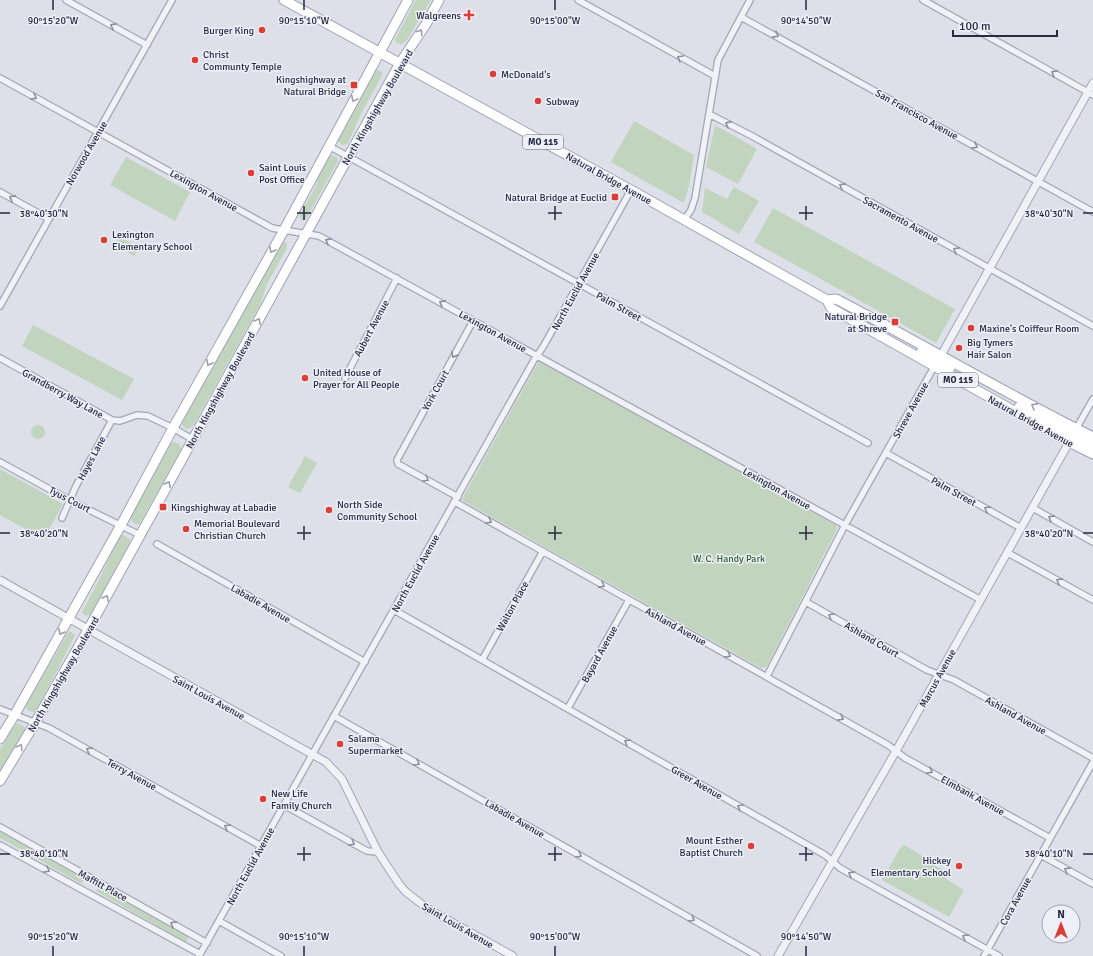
<svg xmlns="http://www.w3.org/2000/svg" width="1093" height="956" viewBox="0 0 1093 956" font-family="Signika,sans-serif">
	<style>
		.green { fill: #c0d4be }
		.lines { fill: none; stroke-linecap: round; stroke-linejoin: round }
		.minor-casing { stroke: #a3a6b4; stroke-width: 8 }
		.tertiary-casing { stroke: #a3a6b4; stroke-width: 9 }
		.primary-casing { stroke: #9ca1b6; stroke-width: 11 }
		.minor { stroke: #f1f2f7; stroke-width: 5.5 }
		.tertiary { stroke: #f1f2f7; stroke-width: 7 }
		.primary { stroke: #fff; stroke-width: 9 }
		.oneway { stroke: #8c8e9c }
		.oneway2 { stroke: #9d9faa }
		.ticks { fill: none; stroke: #262a42; stroke-width: 1.5 }
		.poi-dot { fill: #dc3d36; stroke: #eef0f7; stroke-width: 1.5 }
		.labels { text-anchor: middle; stroke-width: 3; stroke-linejoin: round; paint-order: stroke }
		.shield { fill: #eef0f7; stroke: #626578; stroke-width: 1 }
		.shield-label { font-size: 9px; font-weight: bold; fill: #262a42 }
		.poi-label { font-size: 10px; fill: #262a42; stroke: #eef0f7; text-anchor: start }
		.street-label { font-size: 10px; fill: #262a42; stroke: #eef0f7 }
		.park-label { font-size: 10px; fill: #315f32; stroke: #eef0f7 }
		.ticks-label { font-size: 10px; text-anchor: middle; fill: #262a42; stroke: #eef0f7; stroke-width: 3; stroke-linejoin: round; paint-order: stroke }
	</style>
	<rect width="100%" height="100%" fill="#dee0e9"/>
	<path class="green" d="M416 0H431L407 40 402 44 396 43 395 39Z
		M378 70 381 71 383 74 362 112 349 141 347 144 342 145 338 141V138L374 71Z
		M634 121 694 155 689 186 684 202H682L611 162Z
		M715 125 757 149 738 184 706 167Z
		M332 155 337 157 338 161 306 219 302 221 299 216 317 184V181L328 157Z
		M126 157 190 192 175 221 110 185Z
		M734 187 759 201 739 234 702 212 705 188 727 199Z
		M773 208 955 309 936 343 754 242Z
		M120 237 140 248 134 256 115 245Z
		M283 241 287 243V248L267 284 261 303 193 426 189 429 183 427 182 422 279 247Z
		M33 325 134 379 122 400 22 346Z
		M540 362 836 525 837 529 767 666 761 668 463 501V497L538 363Z
		M31 432a7 7 0 1 1 14 0a7 7 0 1 1-14 0Z
		M174 442 179 444 181 449 141 521 139 524H135L131 520V517L171 443Z
		M305 456 317 463 300 493 288 487Z
		M0 469 63 504 44 539 0 515Z
		M123 535 130 539V542L90 615 85 616 82 612C96 587 107 562 120 537Z
		M70 631 75 635C63 660 50 685 36 710L34 712 28 711 26 707 28 702 68 633Z
		M17 723 24 726 25 730 0 770V749Z
		M0 831 85 878 82 884 0 838Z
		M904 845 924 857 923 859 949 873 946 879 964 890 949 917 882 880 900 848Z
		M99 886 189 936 186 942 96 891Z"/>
	<g class="lines">
		<g class="minor-casing">
			<path id="minor" d="M66 0 147 45
				M578 0 715 76
				M923 0 1093 95
				M741 17 1093 212
				M0 78 272 228 319 236 361 259 981 600
				M709 114 752 136 1093 326
				M329 146 868 443
				M0 192 49 219
				M684 220 691 210 695 198 718 60 750 0
				M0 306 172 0
				M0 358 112 420 120 421 137 415 148 416 173 428 192 439
				M345 378 397 278
				M1076 429 1093 399
				M886 453 1021 528
				M0 462 71 501 140 535
				M458 497 398 464 397 460 473 321
				M455 502 888 745 905 758 1050 838
				M1033 508 1093 542
				M62 518 76 486 112 420
				M157 544 365 662
				M1008 553 1093 600
				M806 602 927 670 954 680 1093 758
				M394 610 825 855 840 868 999 956
				M482 660 543 551
				M767 676 845 525 934 367
				M568 708 629 600
				M0 709 49 728 261 846
				M334 716 757 956
				M284 805 367 851 378 852
				M0 827 207 943
				M0 845 200 954
				M1041 855 1093 884
				M219 921 281 956
				M199 956 534 360 543 347 631 190
				M984 956 1093 762"/>
		</g>
		<g class="tertiary-casing">
			<path id="tertiary" d="M939 359 1093 83
				M0 580 326 762 342 779 378 852 399 884 406 892 428 909 513 956
				M778 956 896 751 1072 437"/>
		</g>
		<g class="primary-casing">
			<path id="primary" d="M284 0 631 190 827 300 831 308 1069 442 1093 454
				M827 300 836 299C923 344 1006 394 1093 437
				M921 352 950 368
				M1019 407 1093 446
				M0 739 14 716 121 525 173 428 284 230 408 0
				M0 781 35 723 88 630 400 63 426 24 439 0"/>
		</g>
		<use href="#minor" class="minor"/>
		<use href="#tertiary" class="tertiary"/>
		<use href="#primary" class="primary"/>
	</g>
	<defs><path id="oneway-chevron" d="M-2-3.5L2.5 0L-2 3.5" fill="none" stroke-width="1.6" stroke-linecap="round" stroke-linejoin="round"/></defs>
	<g class="oneway">
		<use href="#oneway-chevron" transform="translate(113 26) rotate(-151)"/>
		<use href="#oneway-chevron" transform="translate(776 35) rotate(29)"/>
		<use href="#oneway-chevron" transform="translate(680 58) rotate(-150)"/>
		<use href="#oneway-chevron" transform="translate(1054 73) rotate(-151)"/>
		<use href="#oneway-chevron" transform="translate(34 97) rotate(29)"/>
		<use href="#oneway-chevron" transform="translate(728 124) rotate(-153)"/>
		<use href="#oneway-chevron" transform="translate(975 146) rotate(29)"/>
		<use href="#oneway-chevron" transform="translate(842 186) rotate(-151)"/>
		<use href="#oneway-chevron" transform="translate(12 198) rotate(-151)"/>
		<use href="#oneway-chevron" transform="translate(328 241) rotate(-152)"/>
		<use href="#oneway-chevron" transform="translate(956 250) rotate(-151)"/>
		<use href="#oneway-chevron" transform="translate(442 303) rotate(-151)"/>
		<use href="#oneway-chevron" transform="translate(454 355) rotate(119)"/>
		<use href="#oneway-chevron" transform="translate(426 479) rotate(29)"/>
		<use href="#oneway-chevron" transform="translate(987 509) rotate(-151)"/>
		<use href="#oneway-chevron" transform="translate(1051 518) rotate(-151)"/>
		<use href="#oneway-chevron" transform="translate(489 521) rotate(29)"/>
		<use href="#oneway-chevron" transform="translate(1059 581) rotate(-151)"/>
		<use href="#oneway-chevron" transform="translate(602 585) rotate(29)"/>
		<use href="#oneway-chevron" transform="translate(831 616) rotate(-150)"/>
		<use href="#oneway-chevron" transform="translate(728 655) rotate(29)"/>
		<use href="#oneway-chevron" transform="translate(841 718) rotate(29)"/>
		<use href="#oneway-chevron" transform="translate(627 742) rotate(-150)"/>
		<use href="#oneway-chevron" transform="translate(89 750) rotate(-151)"/>
		<use href="#oneway-chevron" transform="translate(417 763) rotate(30)"/>
		<use href="#oneway-chevron" transform="translate(930 771) rotate(29)"/>
		<use href="#oneway-chevron" transform="translate(740 807) rotate(-150)"/>
		<use href="#oneway-chevron" transform="translate(227 827) rotate(-151)"/>
		<use href="#oneway-chevron" transform="translate(352 843) rotate(29)"/>
		<use href="#oneway-chevron" transform="translate(579 855) rotate(30)"/>
		<use href="#oneway-chevron" transform="translate(47 870) rotate(29)"/>
		<use href="#oneway-chevron" transform="translate(1067 870) rotate(-151)"/>
		<use href="#oneway-chevron" transform="translate(851 874) rotate(-151)"/>
		<use href="#oneway-chevron" transform="translate(692 919) rotate(30)"/>
		<use href="#oneway-chevron" transform="translate(173 924) rotate(-151)"/>
		<use href="#oneway-chevron" transform="translate(965 937) rotate(-151)"/>
	</g>
	<g class="oneway2">
		<use href="#oneway-chevron" transform="translate(420 32) rotate(-57)"/>
		<use href="#oneway-chevron" transform="translate(354 99) rotate(118)"/>
		<use href="#oneway-chevron" transform="translate(272 250) rotate(119)"/>
		<use href="#oneway-chevron" transform="translate(258 321) rotate(-61)"/>
		<use href="#oneway-chevron" transform="translate(209 363) rotate(119)"/>
		<use href="#oneway-chevron" transform="translate(1034 406) rotate(-151)"/>
		<use href="#oneway-chevron" transform="translate(168 484) rotate(-61)"/>
		<use href="#oneway-chevron" transform="translate(106 598) rotate(-61)"/>
		<use href="#oneway-chevron" transform="translate(61 632) rotate(119)"/>
		<use href="#oneway-chevron" transform="translate(20 747) rotate(-59)"/>
	</g>
	<path class="ticks" d="M53 0V10M304 0V10M555 0V10M806 0V10M304 206V220M555 206V220M806 206V220M0 213H10M297 213H311M548 213H562M799 213H813M1083 213H1093M304 526V540M555 526V540M806 526V540M0 533H10M297 533H311M548 533H562M799 533H813M1083 533H1093M304 847V861M555 847V861M806 847V861M0 854H10M297 854H311M548 854H562M799 854H813M1083 854H1093M53 946V956M304 946V956M555 946V956M806 946V956"/>
	<g class="poi-dot">
		<path d="M467 9h4v4h4v4h-4v4h-4v-4h-4v-4h4z"/>
		<circle cx="262" cy="30" r="4"/>
		<circle cx="195" cy="60" r="4"/>
		<circle cx="493" cy="74" r="4"/>
		<rect x="350" y="81" width="8" height="8" rx="2"/>
		<circle cx="538" cy="101" r="4"/>
		<circle cx="251" cy="173" r="4"/>
		<rect x="611" y="193" width="8" height="8" rx="2"/>
		<circle cx="104" cy="240" r="4"/>
		<rect x="891" y="318" width="8" height="8" rx="2"/>
		<circle cx="971" cy="328" r="4"/>
		<circle cx="959" cy="348" r="4"/>
		<circle cx="305" cy="378" r="4"/>
		<rect x="159" y="503" width="8" height="8" rx="2"/>
		<circle cx="329" cy="510" r="4"/>
		<circle cx="186" cy="529" r="4"/>
		<circle cx="340" cy="744" r="4"/>
		<circle cx="263" cy="799" r="4"/>
		<circle cx="751" cy="846" r="4"/>
		<circle cx="959" cy="866" r="4"/>
	</g>
	<g class="labels">
		<g class="shield">
			<rect x="523" y="135" width="40" height="14" rx="3"/>
			<rect x="938" y="373" width="40" height="14" rx="3"/>
		</g>
		<g class="shield-label">
			<text x="543" y="145">MO 115</text>
			<text x="958" y="383">MO 115</text>
		</g>
		<g class="poi-label">
			<text x="461" y="19" text-anchor="end">Walgreens</text>
			<text x="254" y="34" text-anchor="end">Burger King</text>
			<text x="203" y="58">Christ<tspan x="203" dy="12">Communty Temple</tspan></text>
			<text x="501" y="78">McDonald's</text>
			<text x="346" y="83" text-anchor="end">Kingshighway at<tspan x="346" dy="12">Natural Bridge</tspan></text>
			<text x="546" y="105">Subway</text>
			<text x="259" y="171">Saint Louis<tspan x="259" dy="12">Post Office</tspan></text>
			<text x="607" y="201" text-anchor="end">Natural Bridge at Euclid</text>
			<text x="112" y="238">Lexington<tspan x="112" dy="12">Elementary School</tspan></text>
			<text x="887" y="320" text-anchor="end">Natural Bridge<tspan x="887" dy="12">at Shreve</tspan></text>
			<text x="979" y="332">Maxine's Coiffeur Room</text>
			<text x="967" y="346">Big Tymers<tspan x="967" dy="12">Hair Salon</tspan></text>
			<text x="313" y="376">United House of<tspan x="313" dy="12">Prayer for All People</tspan></text>
			<text x="337" y="508">North Side<tspan x="337" dy="12">Community School</tspan></text>
			<text x="171" y="511">Kingshighway at Labadie</text>
			<text x="194" y="527">Memorial Boulevard<tspan x="194" dy="12">Christian Church</tspan></text>
			<text x="348" y="742">Salama<tspan x="348" dy="12">Supermarket</tspan></text>
			<text x="271" y="797">New Life<tspan x="271" dy="12">Family Church</tspan></text>
			<text x="743" y="844" text-anchor="end">Mount Esther<tspan x="743" dy="12">Baptist Church</tspan></text>
			<text x="951" y="864" text-anchor="end">Hickey<tspan x="951" dy="12">Elementary School</tspan></text>
		</g>
		<g class="street-label">
			<text transform="translate(377 107) rotate(-60)" y="4">North Kingshighway Boulevard</text>
			<text transform="translate(917 114) rotate(29)" y="4">San Francisco Avenue</text>
			<text transform="translate(86 153) rotate(-60)" y="4">Norwood Avenue</text>
			<text transform="translate(609 178) rotate(29)" y="4">Natural Bridge Avenue</text>
			<text transform="translate(204 190) rotate(29)" y="4">Lexington Avenue</text>
			<text transform="translate(901 219) rotate(29)" y="4">Sacramento Avenue</text>
			<text transform="translate(575 291) rotate(-61)" y="4">North Euclid Avenue</text>
			<text transform="translate(619 306) rotate(29)" y="4">Palm Street</text>
			<text transform="translate(371 328) rotate(-62)" y="4">Aubert Avenue</text>
			<text transform="translate(493 331) rotate(29)" y="4">Lexington Avenue</text>
			<text transform="translate(220 390) rotate(-61)" y="4">North Kingshighway Boulevard</text>
			<text transform="translate(435 390) rotate(-61)" y="4">York Court</text>
			<text transform="translate(63 393) rotate(29)" y="4">Grandberry Way Lane</text>
			<text transform="translate(910 410) rotate(-61)" y="4">Shreve Avenue</text>
			<text transform="translate(1031 421) rotate(29)" y="4">Natural Bridge Avenue</text>
			<text transform="translate(91 458) rotate(-62)" y="4">Hayes Lane</text>
			<text transform="translate(777 488) rotate(29)" y="4">Lexington Avenue</text>
			<text transform="translate(954 491) rotate(29)" y="4">Palm Street</text>
			<text transform="translate(70 499) rotate(27)" y="4">Tyus Court</text>
			<text transform="translate(415 573) rotate(-61)" y="4">North Euclid Avenue</text>
			<text transform="translate(261 603) rotate(30)" y="4">Labadie Avenue</text>
			<text transform="translate(512 606) rotate(-61)" y="4">Walton Place</text>
			<text transform="translate(676 626) rotate(29)" y="4">Ashland Avenue</text>
			<text transform="translate(872 639) rotate(30)" y="4">Ashland Court</text>
			<text transform="translate(599 654) rotate(-61)" y="4">Bayard Avenue</text>
			<text transform="translate(63 674) rotate(-60)" y="4">North Kingshighway Boulevard</text>
			<text transform="translate(937 678) rotate(-61)" y="4">Marcus Avenue</text>
			<text transform="translate(209 697) rotate(29)" y="4">Saint Louis Avenue</text>
			<text transform="translate(1016 715) rotate(29)" y="4">Ashland Avenue</text>
			<text transform="translate(132 774) rotate(29)" y="4">Terry Avenue</text>
			<text transform="translate(697 782) rotate(30)" y="4">Greer Avenue</text>
			<text transform="translate(973 795) rotate(29)" y="4">Elmbank Avenue</text>
			<text transform="translate(515 818) rotate(30)" y="4">Labadie Avenue</text>
			<text transform="translate(250 866) rotate(-61)" y="4">North Euclid Avenue</text>
			<text transform="translate(103 885) rotate(29)" y="4">Maffitt Place</text>
			<text transform="translate(1015 901) rotate(-61)" y="4">Cora Avenue</text>
			<text transform="translate(458 925) rotate(30)" y="4">Saint Louis Avenue</text>
		</g>
		<g class="park-label">
			<text x="729" y="562">W. C. Handy Park</text>
		</g>
	</g>
	<g class="ticks-label">
		<text x="53" y="24">90°15'20"W</text>
		<text x="304" y="24">90°15'10"W</text>
		<text x="555" y="24">90°15'00"W</text>
		<text x="806" y="24">90°14'50"W</text>
		<text x="44" y="217">38°40'30"N</text>
		<text x="1049" y="217">38°40'30"N</text>
		<text x="44" y="537">38°40'20"N</text>
		<text x="1049" y="537">38°40'20"N</text>
		<text x="44" y="857">38°40'10"N</text>
		<text x="1049" y="857">38°40'10"N</text>
		<text x="53" y="940">90°15'20"W</text>
		<text x="304" y="940">90°15'10"W</text>
		<text x="555" y="940">90°15'00"W</text>
		<text x="806" y="940">90°14'50"W</text>
	</g>
	<g transform="translate(1061 924)"><circle r="19" fill="#eef0f7" stroke="#9ea1af"/>
	<path d="M0-3L7 15L0 10L-7 15Z" fill="#dc3d36"/>
	<text y="-6" font-size="11" font-weight="bold" text-anchor="middle" fill="#262a42">N</text>
	</g>
	<path d="M953 30v6h104v-6" fill="none" stroke="#262a42" stroke-width="2"/>
	<text x="959" y="30" font-size="12" fill="#262a42" stroke="#eef0f7" stroke-width="3" paint-order="stroke">100 m</text>
</svg>
